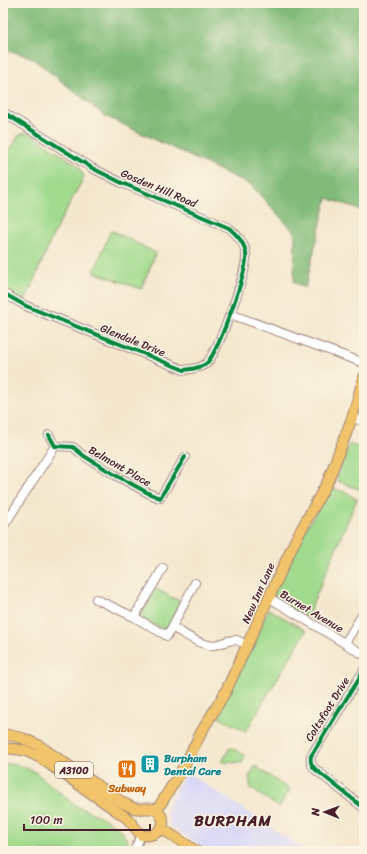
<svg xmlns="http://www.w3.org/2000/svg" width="367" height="854" viewBox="0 0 367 854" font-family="Sriracha,sans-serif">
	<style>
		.built { fill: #d8d7f8 }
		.green { fill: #a1da8d; stroke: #767c5c }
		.forest { fill: #80ba78; stroke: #656c52 }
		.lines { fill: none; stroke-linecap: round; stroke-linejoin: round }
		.minor-casing { stroke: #9f837c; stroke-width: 10 }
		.major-casing { stroke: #9f837c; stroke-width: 12 }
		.minor { stroke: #fff; stroke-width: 8 }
		.major { stroke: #f1c36a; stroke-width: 10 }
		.cycleway-casing { stroke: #fcf5e5; stroke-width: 6 }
		.cycleway { stroke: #00873e; stroke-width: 4 }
		.labels { text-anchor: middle; stroke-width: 3; stroke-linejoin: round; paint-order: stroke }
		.shield { fill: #fcf5e5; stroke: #7f5f63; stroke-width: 1 }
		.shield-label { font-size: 10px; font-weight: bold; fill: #4a1f2b }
		.street-label { font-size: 11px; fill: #4a1f2b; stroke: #fcf5e5 }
		.culture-label { font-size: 11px; font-weight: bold; fill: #0d838f; stroke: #fcf5e5; text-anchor: start }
		.food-label { font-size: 11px; font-weight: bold; fill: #c56008; stroke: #fcf5e5 }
		.district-label { font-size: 15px; font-weight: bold; letter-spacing: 1px; fill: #4a1f2b; stroke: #fcf5e5 }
	</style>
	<rect width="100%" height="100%" fill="#fcf5e5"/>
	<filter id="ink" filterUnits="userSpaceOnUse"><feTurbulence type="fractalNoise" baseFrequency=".025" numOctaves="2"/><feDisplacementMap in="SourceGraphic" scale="8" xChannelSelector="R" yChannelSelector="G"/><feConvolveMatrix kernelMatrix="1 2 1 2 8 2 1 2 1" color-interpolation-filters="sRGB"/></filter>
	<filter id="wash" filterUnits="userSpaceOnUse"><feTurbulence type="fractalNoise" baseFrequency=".012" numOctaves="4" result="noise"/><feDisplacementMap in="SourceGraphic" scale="16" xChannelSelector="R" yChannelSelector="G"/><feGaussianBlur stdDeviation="0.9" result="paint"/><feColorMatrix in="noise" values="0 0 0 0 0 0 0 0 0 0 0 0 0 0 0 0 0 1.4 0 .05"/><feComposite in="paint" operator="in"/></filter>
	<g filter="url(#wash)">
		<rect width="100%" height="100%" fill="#f4e7cd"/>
		<path class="built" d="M186 772 228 799 306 851H209L171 826 166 813 167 806Z"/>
		<path class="green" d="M28 132 79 166 84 177 54 233 26 299 19 300 3 291V163L19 135Z
			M111 230 156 253 141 289 94 272Z
			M349 444 364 449V480L361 490 338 481 337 477Z
			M331 488 348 493 354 498 357 499 307 617 275 600 274 593 298 542Z
			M156 589 181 602 169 627 164 630 144 620 141 615 150 597Z
			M269 609 306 631 246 731 216 716Z
			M230 747 245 755 242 763 222 762Z
			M3 763 22 766 35 772 76 806 102 817 122 831 128 842 123 851H3Z
			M255 766 290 790 279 807 251 789 249 777Z"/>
		<path class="forest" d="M3 3H364V211L327 198 305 288 294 282 295 233 251 185 105 116 31 57 3 49Z"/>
	</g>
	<g filter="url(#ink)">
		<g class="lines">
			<g class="minor-casing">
				<path id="minor" d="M3 112 92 168 122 183 229 228C237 235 244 242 246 253 249 269 218 351 207 363 202 368 191 369 184 370L26 306 3 293
					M230 314 364 363
					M352 418 364 421
					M49 435 55 446 73 447 84 456 117 476 150 494 160 498 185 457
					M3 527 55 446
					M268 597 364 655
					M96 599 134 617 167 636 172 627C183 633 196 643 208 645 218 647 227 639 236 640 240 641 244 644 248 645
					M134 617 163 568
					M172 627 195 583
					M345 643 364 612
					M364 670 311 756C310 762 311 765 316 770L364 808
					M134 851 141 835"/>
			</g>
			<g class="major-casing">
				<path id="major" d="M3 734 22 738 38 745 122 802C126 804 130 807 134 808 143 811 154 804 160 814 170 828 154 838 141 835L128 819 117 811 39 757 24 750 3 748
					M157 810 183 768 202 731 226 691 294 543 328 481 352 418 364 377
					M161 828 196 851"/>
			</g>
			<use href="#minor" class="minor"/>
			<use href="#major" class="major"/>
			<g class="cycleway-casing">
				<path id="cycleway" d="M3 112 92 168 122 183 229 228C237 235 244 242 246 253 249 269 218 351 207 363 202 368 191 369 184 370L26 306 3 293
					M49 435 55 446 73 447 84 456 117 476 150 494 160 498 185 457
					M364 670 311 756C310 762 311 765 316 770L364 808"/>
			</g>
			<use href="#cycleway" class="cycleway"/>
		</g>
	</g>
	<defs>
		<g id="building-square" transform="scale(1)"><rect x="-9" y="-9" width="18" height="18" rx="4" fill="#0f9aa8" stroke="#fcf5e5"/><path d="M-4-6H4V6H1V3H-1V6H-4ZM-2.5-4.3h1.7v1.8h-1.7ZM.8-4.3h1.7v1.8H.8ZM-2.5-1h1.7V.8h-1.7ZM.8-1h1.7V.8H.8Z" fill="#fff"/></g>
		<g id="restaurant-square" transform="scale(1)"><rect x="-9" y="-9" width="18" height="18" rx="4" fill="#e8710a" stroke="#fcf5e5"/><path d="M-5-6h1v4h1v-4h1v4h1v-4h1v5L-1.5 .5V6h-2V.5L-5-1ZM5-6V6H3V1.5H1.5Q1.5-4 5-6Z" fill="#fff"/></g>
	</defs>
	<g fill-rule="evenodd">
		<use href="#building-square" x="150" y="764"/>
		<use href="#restaurant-square" x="127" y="769"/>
	</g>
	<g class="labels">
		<rect class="shield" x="55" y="762" width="38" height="16" rx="3"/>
		<g class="shield-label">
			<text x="74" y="774">A3100</text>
		</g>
		<g class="street-label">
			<text transform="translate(159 188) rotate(23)" y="4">Gosden Hill Road</text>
			<text transform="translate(133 340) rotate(22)" y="4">Glendale Drive</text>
			<text transform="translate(120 466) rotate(30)" y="4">Belmont Place</text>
			<text transform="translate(258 593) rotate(-66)" y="4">New Inn Lane</text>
			<text transform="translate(312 611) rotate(31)" y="4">Burnet Avenue</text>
			<text transform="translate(327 709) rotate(-58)" y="4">Coltsfoot Drive</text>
		</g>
		<g class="culture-label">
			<text x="164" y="762">Burpham<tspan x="164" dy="13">Dental Care</tspan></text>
		</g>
		<g class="food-label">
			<text x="127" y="792">Subway</text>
		</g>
		<g class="district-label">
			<text x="233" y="826">BURPHAM</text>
		</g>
	</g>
	<rect width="367" height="854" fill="none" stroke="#fcf5e5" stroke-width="16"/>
	<g transform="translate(325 812) rotate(271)" stroke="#fcf5e5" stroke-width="3" paint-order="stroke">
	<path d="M0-3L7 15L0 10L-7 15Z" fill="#4a1f2b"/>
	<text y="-6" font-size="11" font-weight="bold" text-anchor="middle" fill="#4a1f2b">N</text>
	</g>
	<path d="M24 824v6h126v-6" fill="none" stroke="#4a1f2b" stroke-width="2"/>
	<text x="30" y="824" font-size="12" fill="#4a1f2b" stroke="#fcf5e5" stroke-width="3" paint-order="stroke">100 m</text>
</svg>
